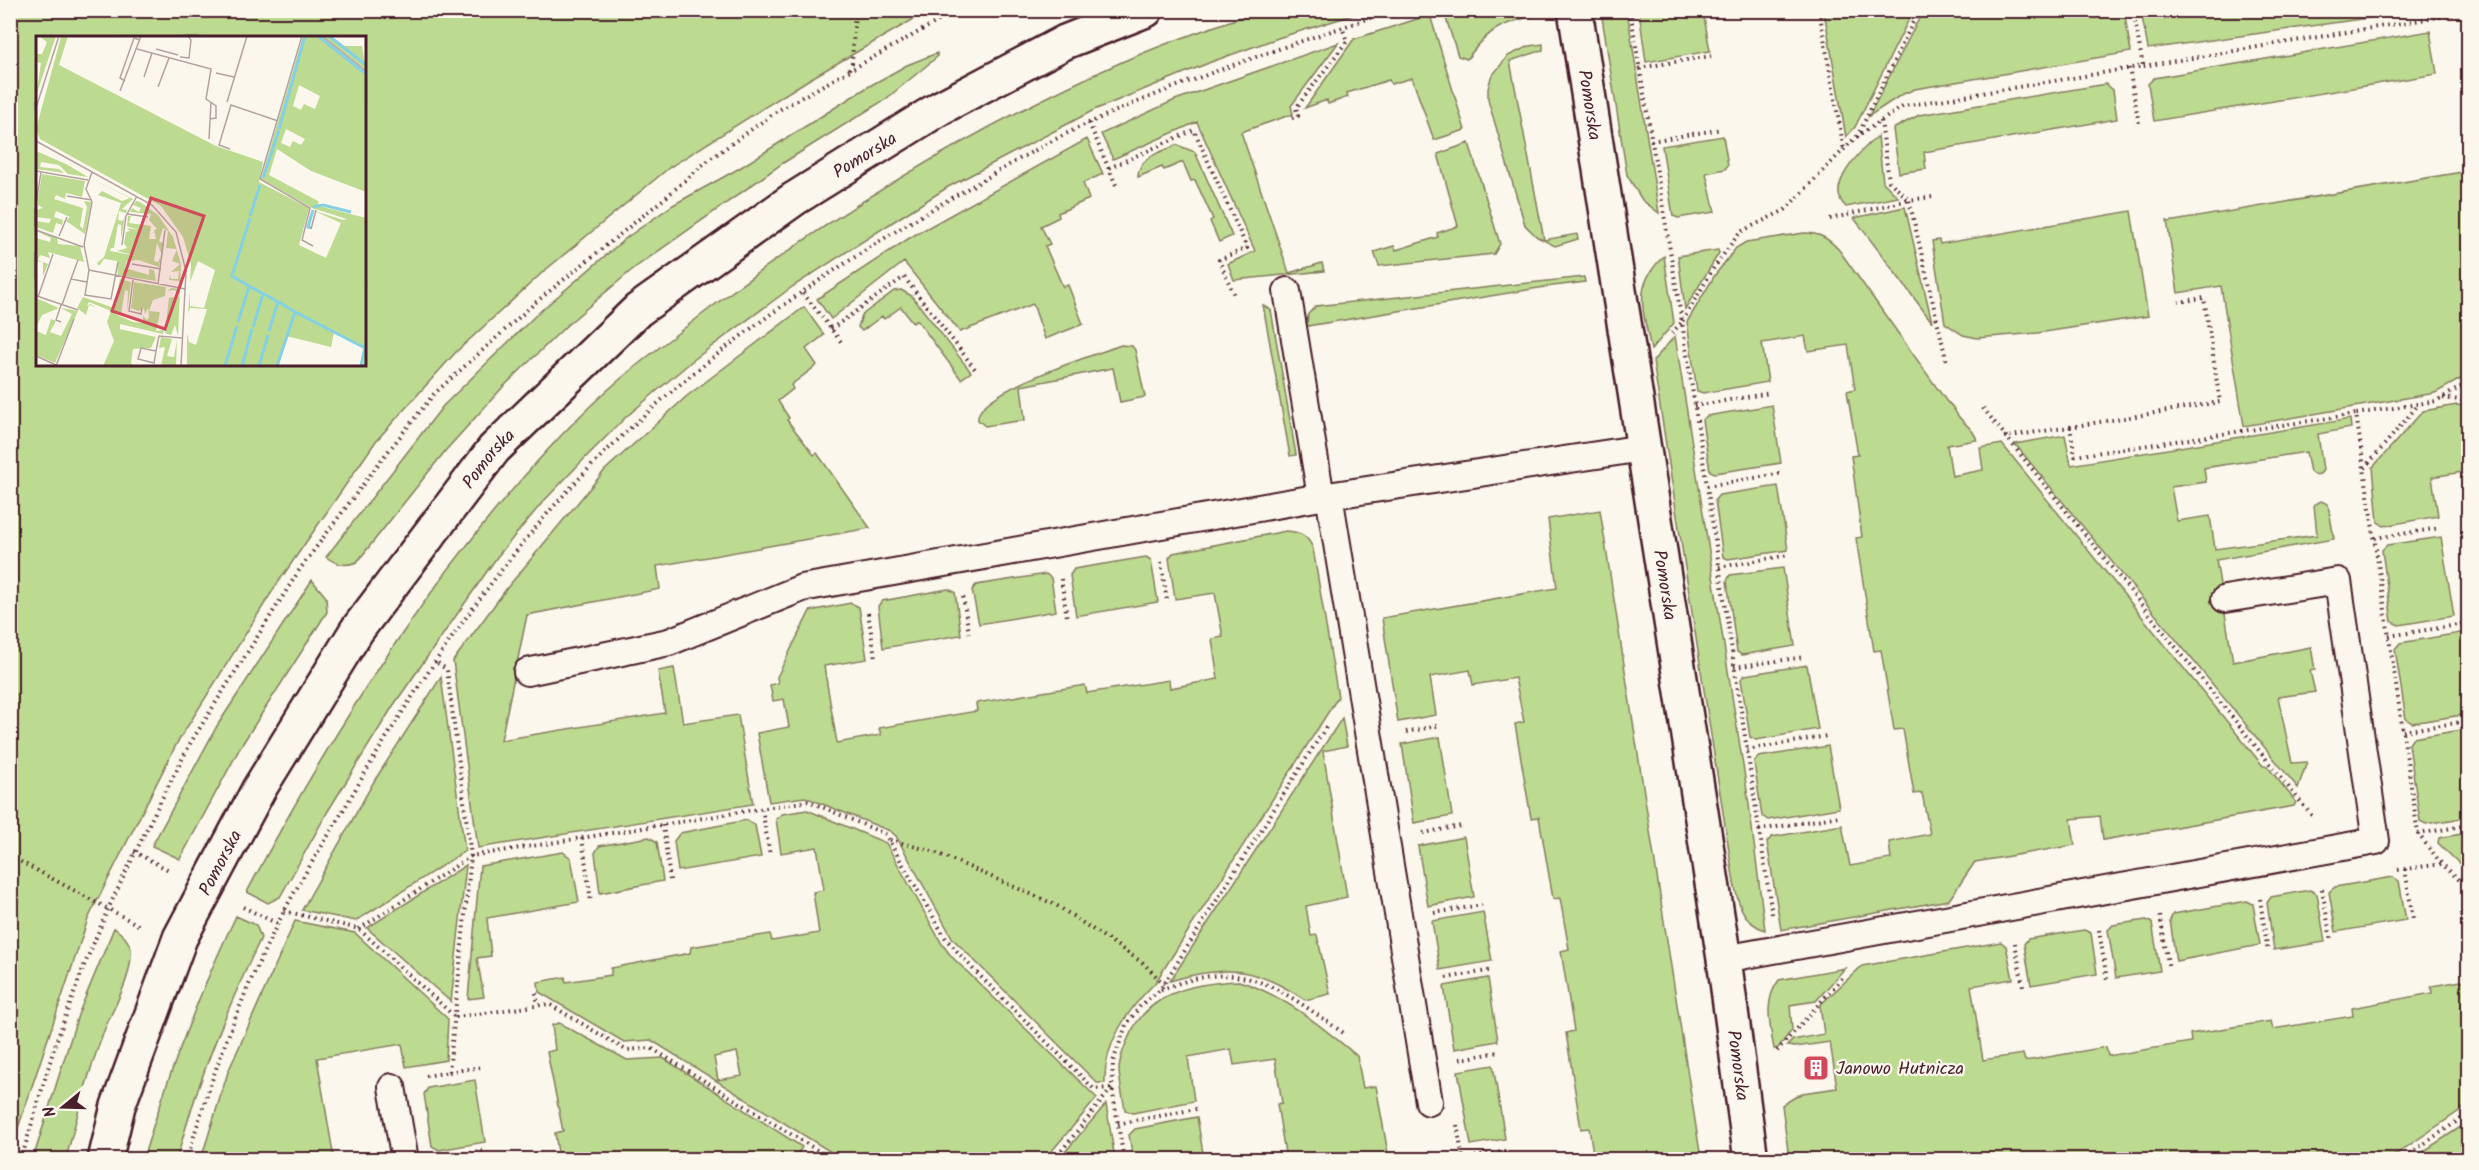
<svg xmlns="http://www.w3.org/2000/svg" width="2479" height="1170" viewBox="0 0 2479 1170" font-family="Kalam,sans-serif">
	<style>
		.green { fill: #bdda91; stroke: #847c5e; stroke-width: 1.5; fill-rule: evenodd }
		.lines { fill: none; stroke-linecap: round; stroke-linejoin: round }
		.service-casing { stroke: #4a1f2b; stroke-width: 30 }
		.minor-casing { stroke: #4a1f2b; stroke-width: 38 }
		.secondary-casing { stroke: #4a1f2b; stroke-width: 38 }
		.path { stroke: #4a1f2b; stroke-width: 4; stroke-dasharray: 1.5 4.5; stroke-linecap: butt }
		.service { stroke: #fbf7ec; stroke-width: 26 }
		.minor { stroke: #fbf7ec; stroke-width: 33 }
		.secondary { stroke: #fbf7ec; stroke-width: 33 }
		.labels { text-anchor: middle; stroke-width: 4.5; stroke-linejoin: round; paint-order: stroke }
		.street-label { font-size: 18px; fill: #4a1f2b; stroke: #fbf7ec }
		.poi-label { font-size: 18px; fill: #4a1f2b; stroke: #fbf7ec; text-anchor: start }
		.inset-river { fill: none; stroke: #84d1e3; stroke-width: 3 }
		.inset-road { fill: none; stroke: #b4a19f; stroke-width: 1.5 }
		.view { fill: #d1495b; fill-opacity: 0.15; stroke: #d1495b; stroke-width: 3 }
		.inset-edge { fill: none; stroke: #4a1f2b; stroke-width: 3 }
	</style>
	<rect width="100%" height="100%" fill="#fbf7ec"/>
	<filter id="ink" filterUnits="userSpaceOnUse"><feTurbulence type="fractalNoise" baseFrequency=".0167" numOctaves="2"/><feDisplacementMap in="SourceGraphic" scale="12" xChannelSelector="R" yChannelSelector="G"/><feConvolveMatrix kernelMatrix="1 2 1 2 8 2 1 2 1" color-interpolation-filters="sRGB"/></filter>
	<g filter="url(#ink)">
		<path class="green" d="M11 10 928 11 808 80 670 167 543 272 456 352 376 441 275 587 177 743 88 919 11 1149ZM38 38H364V364H38Z
			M1450 10H1539V11L1537 15C1500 24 1490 28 1467 59L1458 56 1444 12Z
			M1260 11H1366L1278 38 1211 62 1094 110 948 187 899 218 792 287 692 361 626 417 585 458 542 503 497 557 393 706 328 811 280 897 268 903 247 892C337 722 444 554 580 416 621 375 668 341 713 306 840 209 978 126 1124 61 1168 42 1214 26 1260 11Z
			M1601 11H1627L1659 213 1642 200 1627 175Z
			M1639 11H1703L1710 51 1646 62Z
			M1824 11H1913L1855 127 1846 137Z
			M1923 11H2124L2131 52 1915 89 1901 95 1869 116Z
			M2141 11V10L2418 11 2148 49Z
			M1430 15 1465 130 1434 140 1412 78 1391 84 1389 80 1347 93 1348 97 1328 104 1327 100 1305 108 1354 39Z
			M2430 31 2437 74 2154 121 2148 84 2154 78Z
			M1338 43 1291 106 1293 114 1241 132 1289 273 1322 263 1324 271 1234 280 1228 264 1255 251 1197 122 1113 159 1101 134 1175 100Z
			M1543 44V50L1510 61 1544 240 1577 234 1578 239 1555 246 1537 237 1525 225 1488 100V89L1491 77 1508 56 1529 46Z
			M937 53V57L886 99 783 163 633 269 567 325 502 388 446 450 357 562C344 567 336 564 326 557L443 406 537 314 626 238 673 205 738 169 866 88 907 65Z
			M2106 84 2113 90 2117 119 1924 152 1926 169 1899 173 1893 129 1919 115Z
			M1723 136 1728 165 1725 169 1706 173 1715 212 1678 218 1673 216 1662 146Z
			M1878 136 1883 182 1898 197 1846 207C1823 187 1862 149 1878 136Z
			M1087 139 1103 174 1083 183 1089 199 1058 213 1059 217 1041 226 1050 244 1045 246 1063 287 1068 285 1083 324 1045 339 1033 304 960 332 904 262 831 319 817 299 911 237Z
			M1469 143 1500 244 1494 254 1379 266 1374 252 1394 246 1396 250 1438 237 1437 233 1458 226 1438 154Z
			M1177 145 1195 152 1232 236 1219 242 1210 221 1213 219 1195 180 1191 181 1183 162 1164 170 1162 167 1138 177C1138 157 1161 152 1177 145Z
			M2468 171V375L2435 393 2244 426 2221 286 2178 293 2167 220 2168 222Z
			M1905 207 1932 322 1854 218Z
			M2131 211 2148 316 2038 333 1977 338 1963 335 1945 323 1932 241 1939 240 1940 244Z
			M1804 233C1820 233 1828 238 1839 250L1947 402C1954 406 1954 411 1959 417 1966 426 1973 428 1977 440L1947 445 1952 476 1983 470 1980 448 2002 444 2263 766H2267L2296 802 2294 806 2103 840 2100 816 2071 819 2075 845 1975 862 1949 900 1781 930 1767 842 1772 837 1842 825 1850 866 1891 859 1889 842 1930 834 1922 793 1914 794 1903 729 1894 730 1881 650 1874 651 1856 538 1862 537 1851 456 1858 455 1847 391 1855 389 1848 345 1808 351 1805 336 1762 343 1768 382 1703 393 1697 391 1687 322 1715 275 1736 248 1746 242Z
			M1718 250 1719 253 1685 309 1678 256Z
			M1664 256 1674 323 1651 350C1644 311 1631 287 1664 256Z
			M1584 277 1585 282 1545 287 1307 326 1308 314 1316 306Z
			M901 290 912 296 971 372 961 379 917 320 913 323 901 307 884 319 882 316 862 331 858 327 862 315 894 291Z
			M1263 305 1271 310 1296 455 1290 456Z
			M804 307 824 335 806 349 817 365 791 385 793 389 778 401 789 418 787 420 814 455 817 453 870 528 657 566 660 589 527 615 501 740 665 713 658 671 674 668 683 723 738 715 753 804 478 848 453 661 507 588 605 470 687 396Z
			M1675 336 1748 797 1765 930C1743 923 1738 903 1734 883L1653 361Z
			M1121 345 1132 346 1135 350 1145 397 1120 402 1113 368 1021 386 1025 420 985 426 978 420C973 392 1097 354 1121 345Z
			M1772 405 1781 463 1715 473 1710 471 1702 420 1707 416Z
			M2457 405 2468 407V471L2432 477 2438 516 2384 526 2378 522 2373 467 2423 411Z
			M2350 419 2351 428 2318 434 2323 470 2320 474 2314 475 2310 472 2306 452 2204 468 2206 482 2171 487 2177 521 2210 516 2215 549 2317 535 2314 505 2321 501 2328 504 2334 539 2216 560 2233 662 2311 647 2315 670 2310 671 2315 692 2278 697 2292 763 2307 762 2298 788 2015 444 2065 435 2071 465Z
			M1778 486 1788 550 1728 559 1723 557 1715 500 1719 495Z
			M1600 510 1701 1159H1594L1589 1128 1581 1129 1566 1033 1574 1031 1561 951 1569 949 1560 898 1553 899 1539 817 1531 818 1515 724 1524 722 1515 678 1473 685 1470 670 1430 677 1436 715 1398 722 1382 618 1557 588 1548 519Z
			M1286 531C1300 532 1308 535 1313 549L1338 697 1155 983C1129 1008 1103 1044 1105 1083H1097L953 939 896 836 890 831 805 797 769 802 757 733 789 727 784 699 773 701 770 685 778 683 777 677 810 611 851 603 859 607 867 659 824 666 837 743 881 735 879 728 977 711 976 703 1085 685 1087 693 1169 680 1170 688 1218 679 1212 639 1223 637 1215 593 1175 599 1169 558 1173 553Z
			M2441 537 2454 616 2399 625 2392 622 2382 550 2387 545Z
			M1146 557 1151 560 1158 602 1076 616 1070 575 1074 569Z
			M1783 568 1795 646 1742 655 1737 652 1727 581 1730 575Z
			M1046 574 1051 578 1056 611 979 624 972 590 976 585Z
			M312 580 326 597 327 612 241 746 180 859 152 846 217 726Z
			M948 589 955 592 961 635 883 648 878 606 882 601Z
			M2466 632 2468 649V714L2412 723 2406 719 2395 649 2400 643Z
			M1807 665 1818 729 1756 740 1750 737 1741 679 1745 675Z
			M441 677 465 851 356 921 302 910 373 783Z
			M1342 718 1347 746 1323 751 1347 897 1306 906 1311 936 1317 935 1330 994 1305 1000C1256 967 1226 964 1170 981Z
			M2468 729V817L2426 824 2420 821 2409 744 2413 738Z
			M1440 737 1452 816 1414 823 1402 744Z
			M1828 746 1839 808 1768 820 1762 816 1754 762 1758 757Z
			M807 810 886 843 942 944 952 957 1097 1098 1045 1159H842L651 1040 624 1042 539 992 538 982 565 977 566 982 611 975V968L690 953 691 947 770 934 772 941 819 933 813 892 824 890 817 847 781 853 776 819 782 814ZM737 1052 742 1076 718 1080 714 1057Z
			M747 820 755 825 761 857 678 871 674 841 680 833Z
			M2468 833V872L2438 843 2439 838Z
			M649 837 657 842 663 881 600 893 595 853 599 846Z
			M1464 837 1474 897 1428 906 1418 846Z
			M563 852 571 858 579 902 487 918 491 956 477 958 484 997 468 999 480 866Z
			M466 865 451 1002 367 928Z
			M2393 877 2399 881 2406 920 2336 932 2329 892 2335 887Z
			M2310 890 2317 894 2325 942 2274 950 2267 903 2271 897Z
			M2247 901 2253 904 2260 945 2176 961 2170 920 2173 914Z
			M1483 912 1492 961 1440 970 1432 921Z
			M236 916 256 925 261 938C226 1010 197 1082 177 1159H143C168 1075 198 995 236 916Z
			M2146 920 2152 923 2160 971 2116 978 2108 930 2113 925Z
			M295 921 355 933 448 1019 446 1060 406 1067 402 1044 317 1058 334 1159H201L228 1072Z
			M114 928C123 934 131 942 131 953 131 980 113 1008 104 1031 88 1073 77 1116 66 1159H33L78 1015Z
			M2084 930 2091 933 2097 974 2031 985 2024 944 2028 939Z
			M2001 942 2006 946 2013 979 1971 986 1983 1060 2023 1054 2025 1061 2106 1047 2108 1056 2191 1042 2190 1034 2271 1021 2273 1029 2353 1016 2352 1008 2432 993 2431 986 2468 980V1105L2389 1159H1789L1782 1105 1802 1093 1837 1088 1830 1042 1795 1047 1787 1046 1793 1040 1824 1034 1820 1005 1862 966Z
			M1845 968 1816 1001 1790 1005 1792 1030 1778 1048 1774 1049C1770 1025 1763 1001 1779 980Z
			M1488 978 1498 1041 1454 1049 1444 986Z
			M1239 981C1284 995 1321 1026 1357 1056L1363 1088 1376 1086 1389 1159H1286L1277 1104 1282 1103 1275 1059 1234 1065 1231 1049 1188 1057 1194 1101 1133 1113 1125 1110C1123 1097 1119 1082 1119 1068 1120 1059 1123 1050 1127 1041 1146 993 1191 983 1239 981Z
			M559 1023 627 1060 663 1058 802 1147 798 1153 808 1159H559L555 1133 563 1131 547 1052 555 1050 552 1025Z
			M1493 1065 1505 1139 1471 1145 1458 1071Z
			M475 1080 485 1142 439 1150 432 1146 424 1094 428 1088Z
			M1106 1104 1115 1159H1059Z
			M1197 1117 1204 1159H1133L1129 1135 1135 1129Z
			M2468 1122V1159H2412Z"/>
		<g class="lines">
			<g class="service-casing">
				<path id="service" d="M1287 291 1321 497
					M1329 495 1429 1102
					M527 672 669 642 802 588 1321 497 1643 448
					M1724 959 2376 841 2338 581 2225 599
					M392 1087 405 1160"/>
			</g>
			<g class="minor-casing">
				<g id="minor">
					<path id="s1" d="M1575 10 1724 959 1751 1160"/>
				</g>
			</g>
			<g class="secondary-casing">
				<g id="secondary">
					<path id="s2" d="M105 1160 118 1106 180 938 259 789 357 630 494 449 638 310 794 199 940 108 1065 42 1146 10"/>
				</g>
			</g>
			<path class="path" d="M1630 10 1682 322 1669 336
				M1819 10 1844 150
				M2133 10 2143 66
				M1639 68 1711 56
				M2129 68 2139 124
				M849 69 852 63 855 10
				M1292 118 1298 116 1296 108 1347 41 1342 27
				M1881 121 1889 181 1909 200
				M1089 123 1116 185
				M1857 137 1919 10
				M1651 141 1722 129
				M1109 168 1194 130 1247 248 1219 260 1235 297
				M1932 197 1909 200 1947 363
				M1830 219 1909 200
				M803 293 842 343
				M831 329 904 277 975 369
				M2443 398 2468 401
				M1694 406 1770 393
				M1983 408 2312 816
				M2070 427 2220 402 2204 298 2179 302
				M2004 437 2070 427 2075 456 2356 414
				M2365 468 2418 405
				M1707 486 1783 473
				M2375 538 2440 528
				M1161 562 1167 601
				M1719 567 1789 555
				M1061 579 1067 617
				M963 597 969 633
				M868 613 875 657
				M2389 636 2464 624
				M1734 667 1805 657
				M2403 731 2468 721
				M1406 732 1437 726
				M1747 750 1827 736
				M762 809 770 855
				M663 825 670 880
				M1759 830 1840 816
				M1423 833 1461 826
				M2418 834 2468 825
				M582 838 591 901
				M890 840 932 851 1056 905 1143 963 1164 984
				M134 852 169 870
				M10 856 142 927
				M2441 863 2418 834 2356 414 2436 401 2468 383
				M2405 869 2413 919
				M2398 870 2442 864 2468 888
				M2322 889 2331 940
				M2260 899 2268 952
				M243 907 278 924
				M284 911 359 929 455 1017
				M1434 913 1482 905
				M1772 914 1682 322 1713 269 1740 232 1785 210 1856 137 1904 106 2468 12
				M2160 916 2169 969
				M359 929 471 856 808 801 885 834 946 939 973 969 1094 1089 1112 1088 1124 1160
				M2099 930 2107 980
				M2015 943 2023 986
				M1446 978 1493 970
				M1161 990C1244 955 1278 988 1345 1034
				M536 993 538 1005
				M456 1017 549 1004 626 1050 651 1048 833 1160
				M1777 1051 1844 976
				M1460 1059 1500 1052
				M449 1072 480 1067
				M426 1076 449 1072 471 856 447 670 435 661
				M1118 1124 1196 1109
				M1457 1125 1463 1160
				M440 1158 486 1150
				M1463 1159 1507 1151
				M21 1160 55 1045 84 966 108 909 153 816 191 742 300 569 382 459 434 394 536 302 665 198 706 162 777 111 958 10
				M187 1160C210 1079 240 998 278 923 299 881 325 842 348 802 407 700 471 603 547 514 661 382 817 275 967 189 1008 166 1048 141 1091 122 1189 78 1292 44 1394 10
				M1054 1160 1112 1088 1113 1062 1126 1025 1141 1005 1160 990 1328 724
				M2400 1160 2468 1114"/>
			<use href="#service" class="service"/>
			<use href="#minor" class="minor"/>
			<use href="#secondary" class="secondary"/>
		</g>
	</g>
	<defs>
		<g id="building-square" transform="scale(1.35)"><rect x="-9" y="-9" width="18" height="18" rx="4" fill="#d1495b" stroke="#fbf7ec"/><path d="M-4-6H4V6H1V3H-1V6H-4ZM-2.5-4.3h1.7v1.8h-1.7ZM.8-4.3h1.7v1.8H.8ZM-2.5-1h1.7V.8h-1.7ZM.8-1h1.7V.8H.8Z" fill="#fff"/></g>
	</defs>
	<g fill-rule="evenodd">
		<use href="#building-square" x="1816" y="1068"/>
	</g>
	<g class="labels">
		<g class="street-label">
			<text dy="6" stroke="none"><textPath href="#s1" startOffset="96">Pomorska</textPath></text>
			<text dy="6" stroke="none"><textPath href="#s2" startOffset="1292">Pomorska</textPath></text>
			<text dy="6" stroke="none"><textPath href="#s2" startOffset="806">Pomorska</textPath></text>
			<text dy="6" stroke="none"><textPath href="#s1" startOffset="582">Pomorska</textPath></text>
			<text dy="6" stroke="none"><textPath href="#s2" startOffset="320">Pomorska</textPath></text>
			<text dy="6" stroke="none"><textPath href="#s1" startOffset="1068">Pomorska</textPath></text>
		</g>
		<g class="poi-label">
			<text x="1836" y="1074">Janowo Hutnicza</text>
		</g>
	</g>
	<g transform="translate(36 36)">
		<rect width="330" height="330" fill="#fbf7ec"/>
		<path d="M3 0H20L0 60 5 27 0 26V18H6L11 6ZM32 0 23 29 180 110 227 126 223 146 273 172 263 209 290 222 305 187 276 174 307 184 311 183 276 172 225 143 267 0H285L330 36V156L275 135 241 113 233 139 282 165 283 170 330 182V330H324L328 312 298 297 295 311 250 300 240 330H151V297L153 306 160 309 171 273 154 272 152 277 154 256V270L168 272 179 234 162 225 154 246 155 228 147 201 125 170 4 103 0 93 25 1ZM263 49 284 60 279 73 268 68 265 74 257 70ZM250 93 269 103 265 109 257 105 254 111 245 107ZM287 0H295L308 10H326L330 34ZM0 115 30 128 52 141 32 138 23 129 5 126 4 131 23 133 28 137 0 133ZM6 138 49 145 46 161 30 157 29 163 20 159 18 163 47 172 44 190 47 193 51 171 48 165 55 166 49 198 30 185 34 181 20 175 18 181 27 184 26 189 20 187 17 197 0 191V185L13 187 15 183 0 181V174L7 172 2 169V162ZM54 142 97 163 86 173 91 174 90 177 83 175 82 184 87 185 89 179 85 203V189L82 188 78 212H75L74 215 101 220 81 215 91 212 88 207 90 196 94 195 91 192 102 194 91 190 92 180H95L93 187 115 190 113 203H120L118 194 121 193 113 184 115 178 94 176 96 172 103 176 105 172 97 169 100 165 104 166 122 179 137 201 145 228 144 250 143 245 133 244 134 239 135 243H142L143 235 135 236 144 228 136 225 141 213 130 212 132 195 127 192 123 205 128 208 126 219 121 207 118 225 122 226 125 220 123 231 102 224 91 225 89 232 113 239V233L118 234 120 245 82 239 81 225 68 223 63 230 61 227 68 221 85 167 62 159 66 155 86 165 94 162ZM0 195 21 201 22 208 44 210 48 226 12 216 14 222 4 219 2 224 12 228 7 240V226L2 225 0 230V202L14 206 15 202ZM84 243 95 246 91 276 92 255 89 254 85 278 79 276V278L97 286 107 287V280L111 284 113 281 112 272 109 278 108 272 102 275 95 272 98 246 130 251 129 260 117 264 113 275 124 276 120 295 128 294 127 298 84 288V293L120 301 115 312 97 313 95 327 98 330H67L78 305 71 286 75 275 53 266 51 270 54 268 59 271 53 269 50 279 41 272 47 261 78 272ZM135 252 144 253 142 300 139 289 135 299 129 297 133 262 143 260 139 254 132 255ZM0 262 23 272 6 279 0 291ZM25 272 42 275 19 327 0 319V295L10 299 15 283 20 285 14 296 25 300 36 278ZM125 301 136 303 131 320 138 321 141 304 140 330H125L129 311 123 312Z" fill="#bdda91" fill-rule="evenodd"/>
		<path class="inset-river" d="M282 0 330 38M293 0 330 29M243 93 269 0M227 142 243 94M277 171 287 169 315 176M214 180 224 149M214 182 196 240 227 258 217 291M275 192 272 191 277 174M228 258 242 266 233 295M243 266 259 276M202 286 213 251M189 330 201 290M206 330 216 293M223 330 232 299M241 330 259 276 329 312M325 330 330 306"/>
		<path class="inset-road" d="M266 0 224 143 274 172 266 204 277 210M286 0 330 35M101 13 175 33 170 63 180 70V82L174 83M120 13 142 19M144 21 153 22 155 4 152 0M180 37 198 41M108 41 116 17M89 45 84 42 98 2 104 4M122 51 133 22M84 55 105 0M191 66 211 0M0 72 23 0M173 103 175 66M0 105 116 169 140 196 150 235 145 330M194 113 183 109 195 69 242 85M0 135 52 144M56 136 50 153 56 166 48 209 53 234 49 259 75 263 82 226M31 160 56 164M0 168 5 136M91 178 112 181M275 193 280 174M0 194 47 211M23 200 31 181M86 209 90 180 101 160M96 228 125 233M53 234 149 253M35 243 42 224M97 244 93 275 105 278 106 272M122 248 129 194M1 260 42 274M2 261 17 218M25 269 20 284 25 286M26 269 35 243 51 246M120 315 118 327 102 323 105 312 120 315 123 300 146 302M0 320 20 329M20 330 38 283"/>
		<path class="view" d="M115 162 168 180 129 293 76 275Z"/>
		<rect width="330" height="330" class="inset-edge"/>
	</g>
	<rect width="2479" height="1170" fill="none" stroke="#fbf7ec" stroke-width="36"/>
	<rect x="18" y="18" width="2443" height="1134" fill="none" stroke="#4a1f2b" stroke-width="2" filter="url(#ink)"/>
	<g transform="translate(63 1107) rotate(251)" stroke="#fbf7ec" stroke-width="4.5" paint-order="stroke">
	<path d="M0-4.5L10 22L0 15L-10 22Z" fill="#4a1f2b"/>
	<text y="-9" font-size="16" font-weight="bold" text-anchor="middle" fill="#4a1f2b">N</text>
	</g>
</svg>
